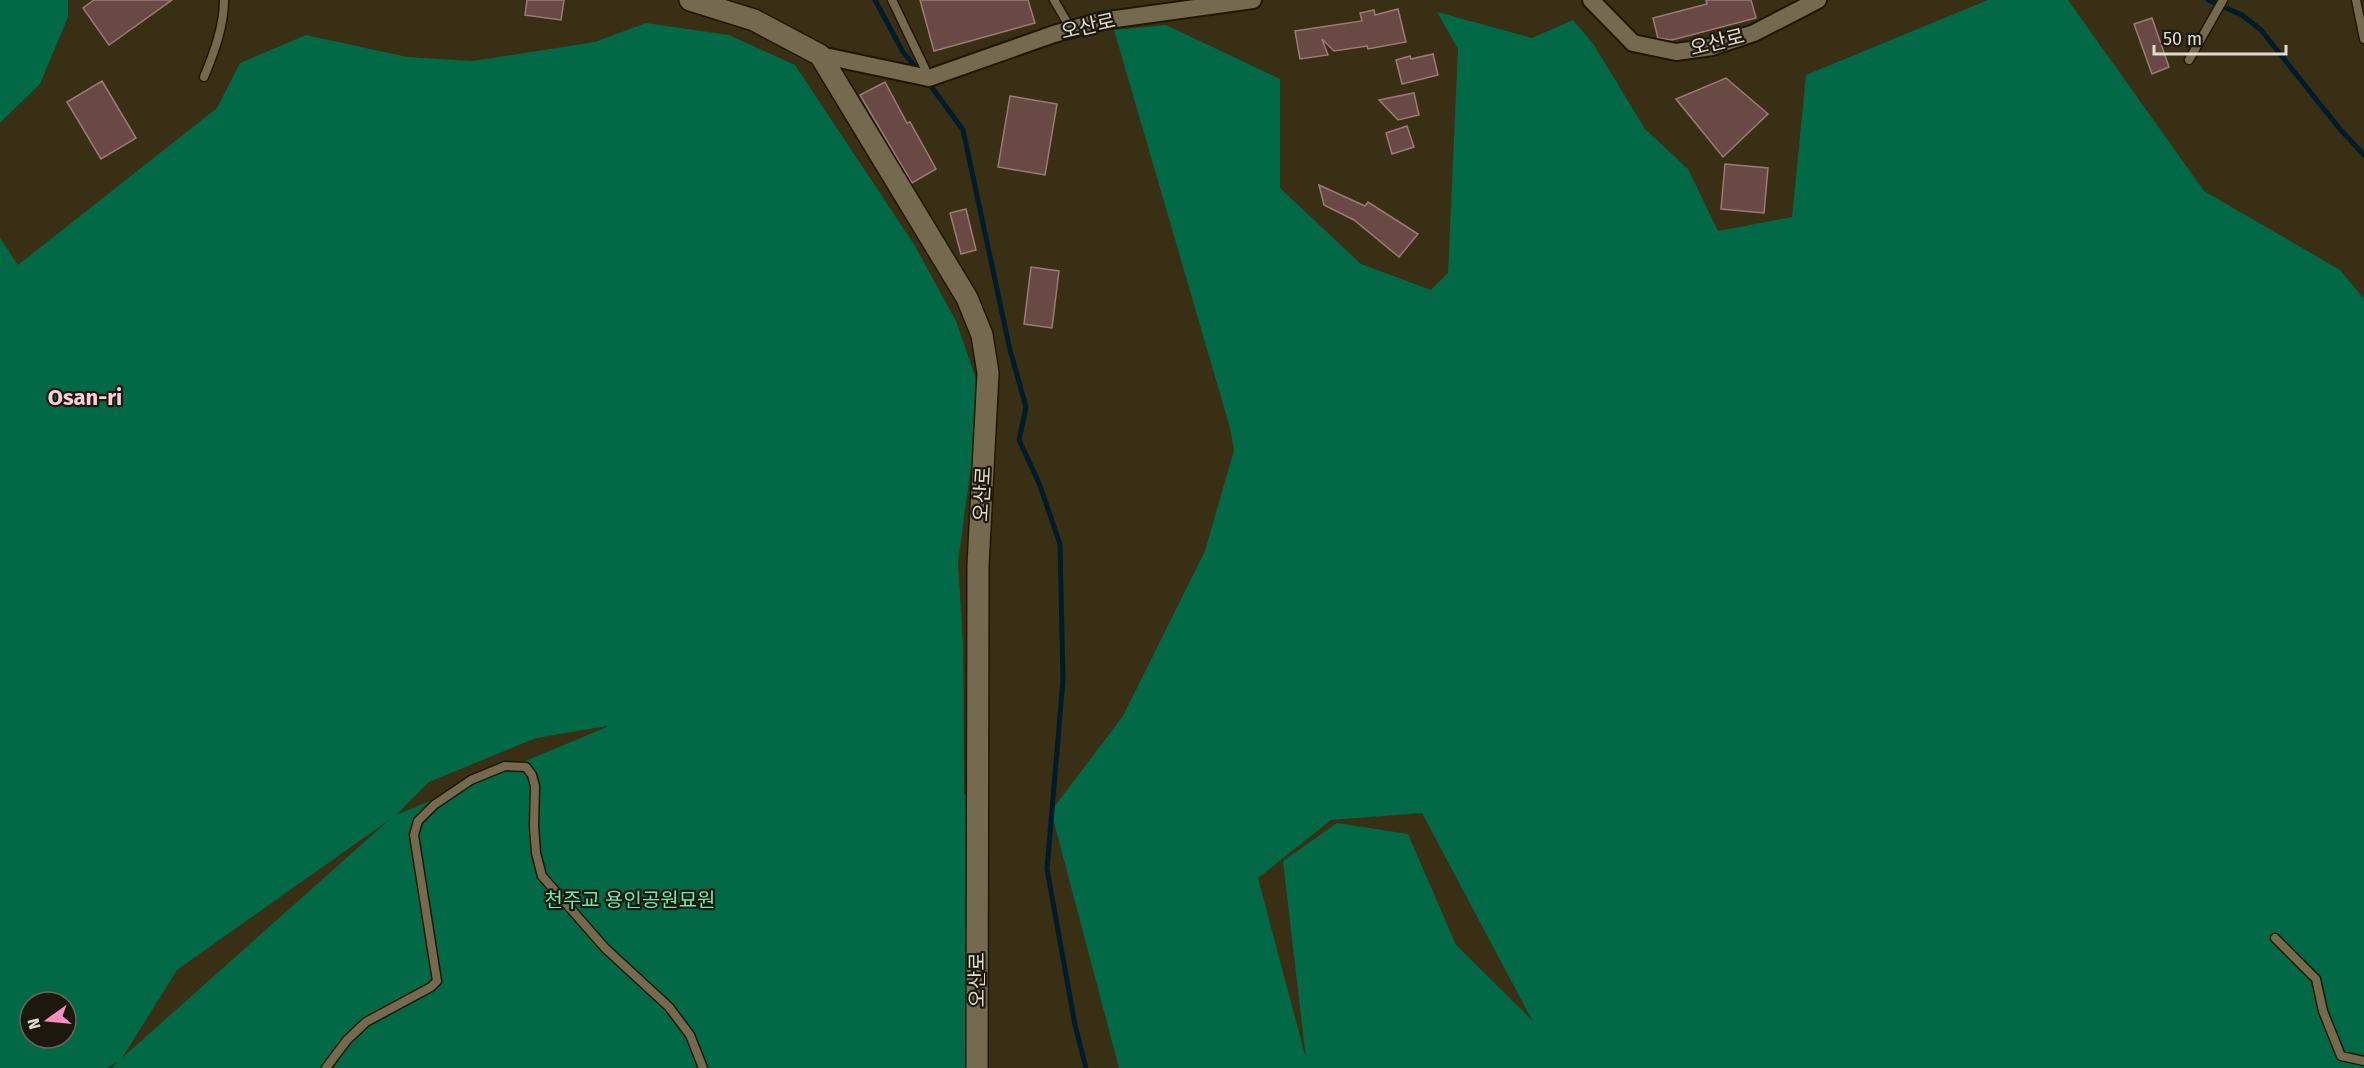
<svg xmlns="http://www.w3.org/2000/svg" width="2364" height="1068" viewBox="0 0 2364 1068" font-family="'Fira Sans','Noto Sans KR',sans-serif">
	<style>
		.green { fill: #026946; fill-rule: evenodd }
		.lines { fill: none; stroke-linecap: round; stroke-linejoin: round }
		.stream { stroke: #001b29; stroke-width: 5 }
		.building { fill: #684944; stroke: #9c7b75; stroke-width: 1.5 }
		.service-casing { stroke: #201700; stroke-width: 11 }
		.minor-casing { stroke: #201700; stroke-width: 20 }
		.tertiary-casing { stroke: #201700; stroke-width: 24 }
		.service { stroke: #756a4f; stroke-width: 8 }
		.minor { stroke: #756a4f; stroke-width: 16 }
		.tertiary { stroke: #756a4f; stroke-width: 21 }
		.labels { text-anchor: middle; stroke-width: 4.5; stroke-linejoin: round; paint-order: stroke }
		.street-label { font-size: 20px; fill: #e2dccd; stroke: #1c180d }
		.park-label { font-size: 20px; fill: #6aeab1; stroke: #1c180d }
		.quarter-label { font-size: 22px; font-weight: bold; fill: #fecddf; stroke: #1c180d }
	</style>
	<rect width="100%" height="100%" fill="#392f15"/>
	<path class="green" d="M0 0H68V17L40 84 0 123Z
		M1988 0H2068L2204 191 2340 270 2364 299V1068H1119L1051 811 1123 716 1205 551 1234 450 1230 428 1114 30 1166 25 1280 79V188L1361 264 1431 290 1448 273 1458 49 1437 12 1532 38 1573 20 1594 45 1645 129 1688 169 1718 231 1792 217 1806 75ZM1422 813 1532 1020 1456 945 1408 834 1337 823 1283 861 1306 1059 1258 878 1331 820Z
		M646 23 729 35 795 65 915 246 956 321 981 393 958 562 963 644 964 794 978 801 977 1068H112L117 1062 107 1068H0V238L18 265 217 108 240 63 306 35 407 57 472 61 595 42ZM607 726V727L396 815 429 782 536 738ZM389 820 122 1058 177 970ZM30 1002H66V1038H30Z"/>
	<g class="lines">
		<path class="stream" d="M875 0 903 52 918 70
			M2208 0 2242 15 2261 30 2339 128 2364 155
			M928 82 963 130 1010 350 1026 407 1019 440 1039 483 1060 544 1063 680 1047 869 1075 1025 1086 1068"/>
	</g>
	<path class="building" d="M94 0H172L109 45 83 8Z
		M527 0H564L561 20 525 15Z
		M920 0H1028L1035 23 934 51Z
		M1706 0H1751L1756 18 1672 40 1658 38 1653 18 1707 4Z
		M1398 9 1406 42 1368 49 1367 46 1334 51 1322 39 1328 55 1300 59 1295 31 1362 21 1360 13 1374 10 1375 15Z
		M2152 18 2169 67 2152 74 2134 24Z
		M1433 54 1438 75 1402 84 1396 60 1410 56 1411 59Z
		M1726 78 1768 114 1723 157 1676 99Z
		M102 81 136 138 101 159 67 102Z
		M885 82 907 123 910 122 936 169 912 183 860 95Z
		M1414 93 1419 115 1398 120 1379 100Z
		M1010 96 1057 104 1045 175 998 167Z
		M1407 126 1414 147 1392 154 1386 133Z
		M1725 164 1768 168 1764 213 1721 209Z
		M1319 185 1365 206 1368 202 1418 234 1399 257 1354 220 1324 205Z
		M966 209 976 250 961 254 950 213Z
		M1031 267 1059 271 1052 328 1024 324Z"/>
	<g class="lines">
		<g class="service-casing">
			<path id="service" d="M892 0 929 77
				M1054 0 1071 29
				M2356 0 2364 39
				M2189 60 2223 0
				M204 77C214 53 224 26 224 0
				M2275 938 2316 979 2323 1011 2341 1056 2364 1061
				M326 1068 347 1040 366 1022 431 987 437 981 414 835 418 821 434 805 471 780 505 766 526 767 532 775 535 786 534 826 536 853 542 876 605 948 669 1007 690 1035 703 1068"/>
		</g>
		<g class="minor-casing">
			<path id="minor" d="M1591 0 1633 43 1676 52 1712 47 1754 33 1818 0
				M820 55 929 78 1054 34 1101 21 1253 0"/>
		</g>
		<g class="tertiary-casing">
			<path id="tertiary" d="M690 0 754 20 820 55 967 298 982 335 988 373 978 565 977 1068"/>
		</g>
		<use href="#service" class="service"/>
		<use href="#minor" class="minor"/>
		<use href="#tertiary" class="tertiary"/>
	</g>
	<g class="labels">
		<g class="street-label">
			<text transform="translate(1088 26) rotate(-13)" y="7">오산로</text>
			<text transform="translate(1717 42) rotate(-14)" y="7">오산로</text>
			<text transform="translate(982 494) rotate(-87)" y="7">오산로</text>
			<text transform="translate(977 980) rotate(-90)" y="7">오산로</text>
		</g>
		<g class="park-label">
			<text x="630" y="907">천주교 용인공원묘원</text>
		</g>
		<g class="quarter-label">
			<text x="85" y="405">Osan-ri</text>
		</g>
	</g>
	<g transform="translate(48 1020) rotate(255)"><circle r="28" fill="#1c180d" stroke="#6b665a" stroke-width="1.5"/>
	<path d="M0-4.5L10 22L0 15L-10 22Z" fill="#fd8ebe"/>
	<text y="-9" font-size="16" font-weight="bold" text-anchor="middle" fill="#e2dccd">N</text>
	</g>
	<path d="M2154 45v9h132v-9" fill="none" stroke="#e2dccd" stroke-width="3"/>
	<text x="2163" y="45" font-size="18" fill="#e2dccd" stroke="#1c180d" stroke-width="4.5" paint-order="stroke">50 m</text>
</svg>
